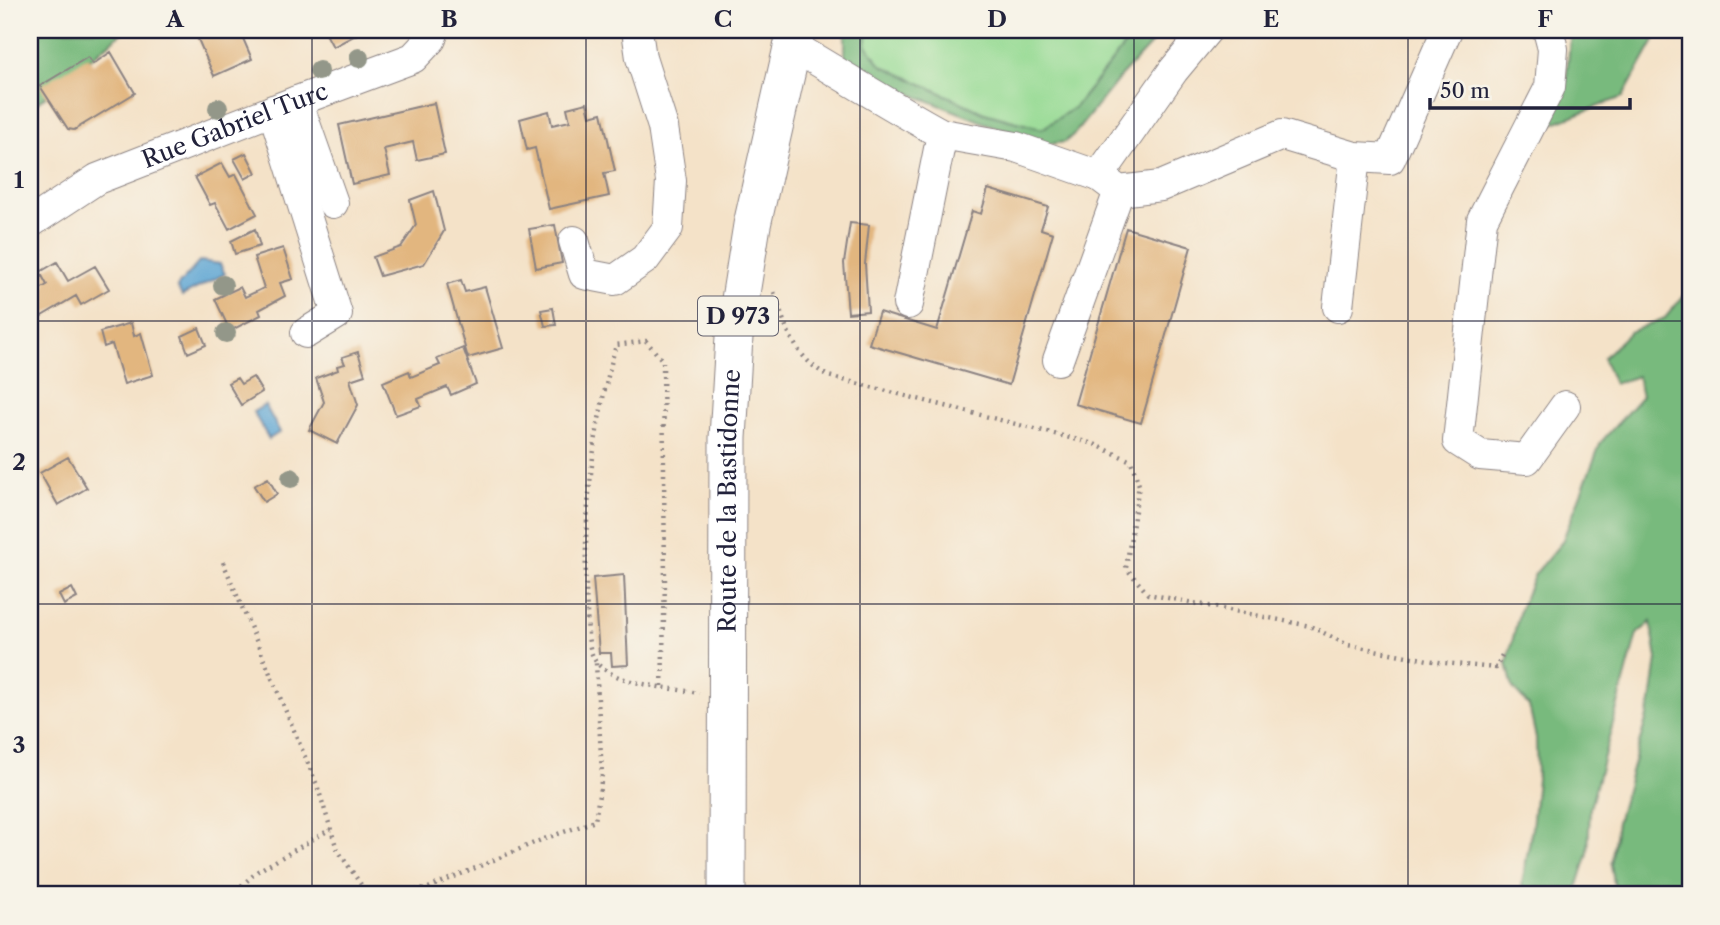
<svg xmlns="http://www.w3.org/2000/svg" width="1720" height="925" viewBox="0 0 1720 925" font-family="'Libre Caslon Text',serif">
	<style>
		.green { fill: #95da93; stroke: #5c7e67; stroke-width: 2 }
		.forest { fill: #78ba7d; stroke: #4d6e5c; stroke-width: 2 }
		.water { fill: #5ca4d3; stroke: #3f6387; stroke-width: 2 }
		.building { fill: #e2b67f }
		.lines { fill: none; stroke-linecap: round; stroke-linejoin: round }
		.minor-casing { stroke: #8b8282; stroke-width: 32 }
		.major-casing { stroke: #8b8282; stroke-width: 39 }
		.path { stroke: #8b8282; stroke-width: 4.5; stroke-dasharray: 2 5; stroke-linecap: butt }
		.minor { stroke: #fff; stroke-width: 30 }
		.major { stroke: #fff; stroke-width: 37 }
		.tree { fill: #939789 }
		.grid { fill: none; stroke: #22223b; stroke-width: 2; stroke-opacity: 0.55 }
		.labels { text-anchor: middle; stroke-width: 6; stroke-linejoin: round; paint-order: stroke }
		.shield { fill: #f7f3e8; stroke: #62616f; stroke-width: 2 }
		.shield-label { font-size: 23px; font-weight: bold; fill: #22223b }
		.street-label { font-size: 24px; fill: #22223b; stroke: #f7f3e8 }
		.neatline { fill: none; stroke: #22223b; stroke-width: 2.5 }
		.grid-label { font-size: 23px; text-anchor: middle; font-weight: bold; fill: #22223b }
	</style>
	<rect width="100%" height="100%" fill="#f7f3e8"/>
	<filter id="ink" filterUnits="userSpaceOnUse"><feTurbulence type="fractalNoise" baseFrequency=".0143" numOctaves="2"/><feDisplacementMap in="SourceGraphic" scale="14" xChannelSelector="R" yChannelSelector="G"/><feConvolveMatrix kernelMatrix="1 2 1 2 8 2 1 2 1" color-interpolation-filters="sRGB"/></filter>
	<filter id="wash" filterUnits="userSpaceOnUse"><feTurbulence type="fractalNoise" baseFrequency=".00686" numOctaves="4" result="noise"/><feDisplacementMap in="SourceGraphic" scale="28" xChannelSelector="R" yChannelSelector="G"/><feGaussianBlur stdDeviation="1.57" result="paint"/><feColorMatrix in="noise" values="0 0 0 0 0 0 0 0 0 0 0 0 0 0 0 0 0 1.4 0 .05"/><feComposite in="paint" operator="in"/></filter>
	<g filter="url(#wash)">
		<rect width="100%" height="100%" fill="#f4e2c8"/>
		<path class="green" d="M868 30H1137L1075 107 1042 129 984 113 880 65 866 44Z"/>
		<path class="forest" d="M30 30H125L30 109Z
			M845 30H868L866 44 881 65 984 113 1042 129 1075 107 1137 30H1164L1121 76 1076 132 1065 142 1041 145 845 68Z
			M1571 30H1660L1623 97 1551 124 1566 83Z
			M1690 288V895H1616L1611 865 1617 822 1651 702 1657 659 1651 622 1637 634 1590 808 1588 853 1578 885 1570 895H1525L1522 884 1532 828 1537 779 1536 738 1529 706 1513 688 1507 663 1520 609 1535 574 1562 542 1601 442 1642 396 1637 376 1614 384 1603 358 1630 332 1665 318Z"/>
		<path class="water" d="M200 261 220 264 225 274 182 296 177 287Z
			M265 405 280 432 269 439 253 412Z"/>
		<g id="blocks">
			<path class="building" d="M194 30H249L241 34 252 59 214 76Z
				M324 30H365L333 47Z
				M111 52 135 93 74 130 68 129 40 86 88 57 93 64Z
				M434 103 445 154 417 160 413 142 384 149 390 175 352 184 339 125Z
				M587 103 590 116 602 113 615 171 604 173 609 196 549 209 535 148 527 150 520 119 549 111 552 125 570 121 567 108Z
				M246 153 256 173 245 179 234 159Z
				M222 163 230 177 236 174 257 214 229 229 215 203 210 205 195 177Z
				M988 189 1048 207 1041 229 1053 233 1009 385 869 344 879 312 937 330 972 211 981 214Z
				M434 191 444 231 424 264 380 276 373 257 401 247 416 225 410 200Z
				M850 223 869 225 865 264 868 311 848 313 844 263Z
				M555 225 562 263 536 268 529 229Z
				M1126 228 1191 247 1141 423 1075 404Z
				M255 229 260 246 235 254 231 241Z
				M283 248 293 279 280 283 285 296 259 310 261 315 230 331 215 299 240 287 245 297 264 288 254 257Z
				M57 262 68 281 95 266 109 289 81 305 76 296 35 320 30 313V295L47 285 40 272Z
				M461 280 465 292 485 287 503 348 468 358 447 284Z
				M553 308 556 325 545 326 541 310Z
				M131 323 134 336 141 333 153 375 124 384 112 344 104 347 100 332Z
				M199 328 206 345 188 353 182 336Z
				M463 348 476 384 451 395 447 387 418 399 421 406 396 415 383 382 409 371 411 377 440 365 437 359Z
				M358 352 365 375 350 380 358 405 337 444 309 430 324 402 316 378 338 370 337 366 345 364 342 357Z
				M253 377 262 392 241 405 228 383 237 378 241 384Z
				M68 457 87 488 58 505 40 473Z
				M268 478 277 494 264 502 254 486Z
				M624 575 628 665 612 666 611 653H599L593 578Z
				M72 588 77 598 64 605 59 595Z"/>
		</g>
	</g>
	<g filter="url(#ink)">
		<use href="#blocks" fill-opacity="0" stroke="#8b8282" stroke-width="2"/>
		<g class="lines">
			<g class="minor-casing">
				<g id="minor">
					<path d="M1548 30 1553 49 1550 87 1482 220 1458 441 1480 455 1527 459 1565 406"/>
					<path d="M791 45C842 75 891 106 942 134L908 304"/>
					<path d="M297 101 333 203"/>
					<path d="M273 110 337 314 306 333"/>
					<path d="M942 134 1016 147 1099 176 1173 71 1207 30"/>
					<path d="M1099 176 1119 191 1161 186 1282 135 1355 157 1390 159 1447 30"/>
					<path id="s1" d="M30 223 97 179 292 103 413 58 431 39 434 30"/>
					<path d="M574 241 584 274 615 280 645 259 668 228 671 181 663 127 641 58 637 30"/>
					<path d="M1338 307 1355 157"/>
					<path d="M1058 360 1119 191"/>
				</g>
			</g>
			<g class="major-casing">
				<g id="major">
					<path id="s2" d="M727 895 728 438 734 337 752 225 796 30"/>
				</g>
			</g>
			<path class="path" d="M774 292C786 328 793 356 828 376L1094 444 1131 461 1139 485 1126 568 1148 594 1310 626 1348 645 1444 663 1496 668 1502 655
				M223 562 317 785 337 849 368 895
				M662 686 665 583 663 361 646 341 616 345C592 431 582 522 587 611 588 628 586 655 601 667 623 685 671 688 699 693
				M231 895 258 871 331 829
				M373 895 426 889 541 840 595 821 602 775 596 663"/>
			<use href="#minor" class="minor"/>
			<use href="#major" class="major"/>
		</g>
		<g class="tree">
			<circle cx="359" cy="58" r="10"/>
			<circle cx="319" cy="71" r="10"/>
			<circle cx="218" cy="108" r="10"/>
			<circle cx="223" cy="285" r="10"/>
			<circle cx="226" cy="333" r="10"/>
			<circle cx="291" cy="478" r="10"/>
		</g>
	</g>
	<path class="grid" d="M312 30V895M586 30V895M860 30V895M1134 30V895M1408 30V895M30 321H1690M30 604H1690"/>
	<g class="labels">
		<rect class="shield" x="698" y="296.5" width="80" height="39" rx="5"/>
		<g class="shield-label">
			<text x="738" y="324">D 973</text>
		</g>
		<g class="street-label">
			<text dy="8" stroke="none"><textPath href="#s1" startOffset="228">Rue Gabriel Turc</textPath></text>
			<text dy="8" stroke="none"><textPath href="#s2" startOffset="394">Route de la Bastidonne</textPath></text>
		</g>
	</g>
	<rect width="1720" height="925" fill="none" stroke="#f7f3e8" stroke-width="77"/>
	<path d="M1430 98v10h200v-10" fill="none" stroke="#22223b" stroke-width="3.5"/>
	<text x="1440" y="98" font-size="21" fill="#22223b" stroke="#f7f3e8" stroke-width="5" paint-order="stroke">50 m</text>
	<rect x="38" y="38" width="1644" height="848" class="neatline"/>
	<g class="grid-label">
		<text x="175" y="27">A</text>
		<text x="449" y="27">B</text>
		<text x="723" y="27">C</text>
		<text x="997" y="27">D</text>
		<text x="1271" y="27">E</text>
		<text x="1545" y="27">F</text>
		<text x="19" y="188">1</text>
		<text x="19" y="470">2</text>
		<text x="19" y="753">3</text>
	</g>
</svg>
